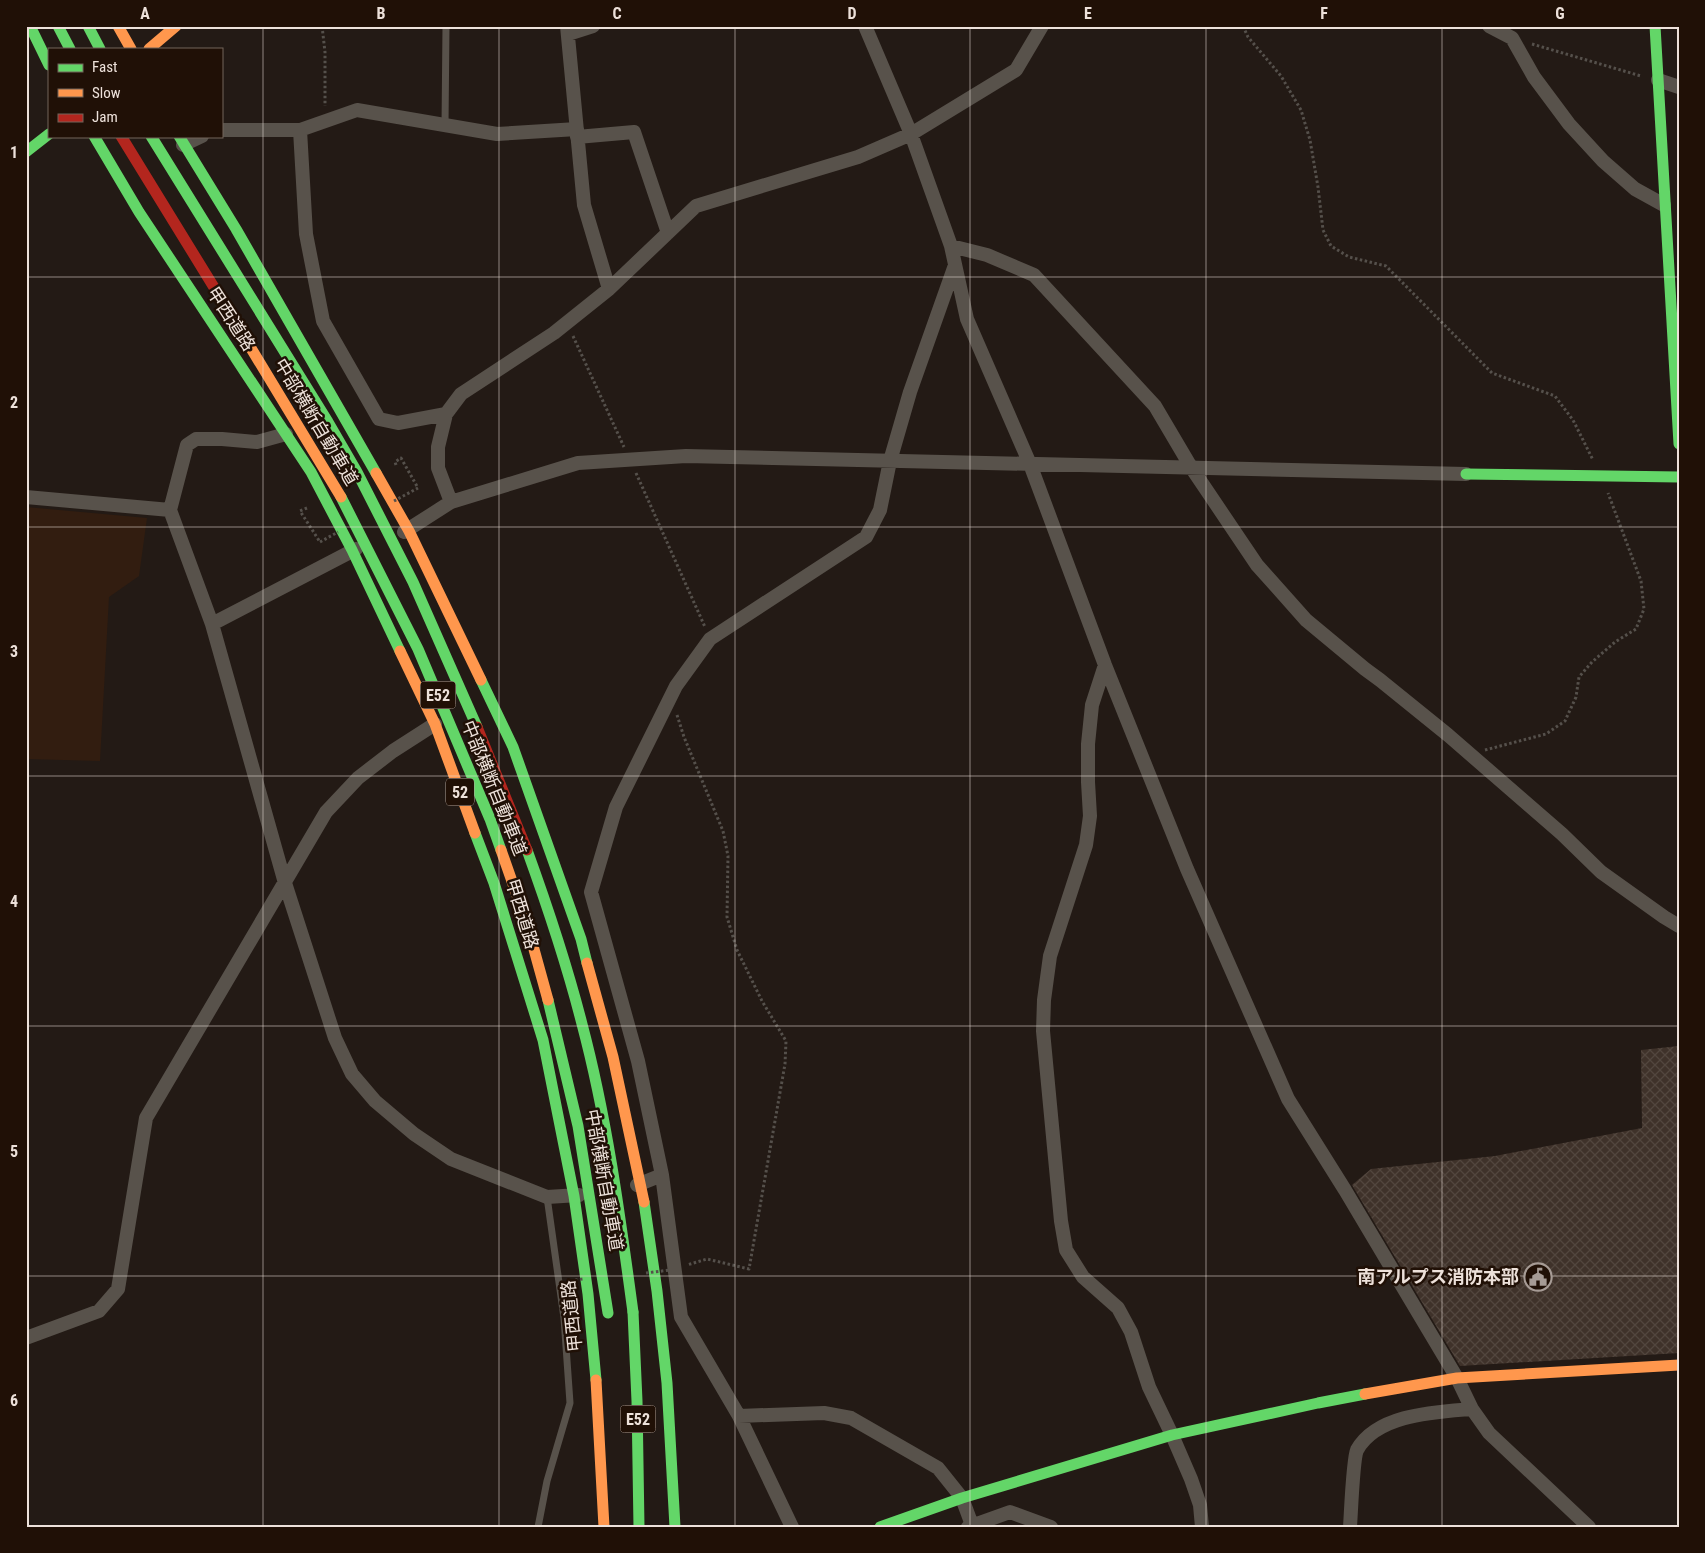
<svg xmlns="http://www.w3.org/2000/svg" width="1705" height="1553" viewBox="0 0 1705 1553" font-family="'Roboto Condensed','Noto Sans JP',sans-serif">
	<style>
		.built { fill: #321d10 }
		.building { fill: url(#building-cross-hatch) }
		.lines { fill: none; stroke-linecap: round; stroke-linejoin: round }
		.path { stroke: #55504b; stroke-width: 3; stroke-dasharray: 2.5 2.5; stroke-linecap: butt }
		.lane { stroke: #58524b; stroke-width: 7 }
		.street { stroke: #58524b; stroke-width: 14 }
		.fast { stroke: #63d668; stroke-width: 11 }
		.slow { stroke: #ff974d; stroke-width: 11 }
		.path-bridge { stroke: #55504b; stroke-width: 3; stroke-dasharray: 2.5 2.5; stroke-linecap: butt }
		.fast-bridge { stroke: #63d668; stroke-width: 11 }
		.slow-bridge { stroke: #ff974d; stroke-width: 11 }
		.jam-bridge { stroke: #b3261e; stroke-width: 11 }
		.grid { fill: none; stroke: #ede1da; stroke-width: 1; stroke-opacity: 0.55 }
		.labels { text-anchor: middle; stroke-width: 5; stroke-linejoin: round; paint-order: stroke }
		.shield { fill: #201006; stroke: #b0a29a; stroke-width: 1 }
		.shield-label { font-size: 16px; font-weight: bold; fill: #ede1da }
		.street-label { font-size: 18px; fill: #ede1da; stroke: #201006 }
		.poi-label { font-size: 18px; font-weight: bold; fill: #ede1da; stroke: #201006; text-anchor: end }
		.neatline { fill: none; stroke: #ede1da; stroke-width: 2 }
		.grid-label { font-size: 16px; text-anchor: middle; font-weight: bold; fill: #ede1da }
	</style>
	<defs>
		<pattern id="building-cross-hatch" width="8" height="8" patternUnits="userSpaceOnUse" patternTransform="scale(1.25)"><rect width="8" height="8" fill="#3f322a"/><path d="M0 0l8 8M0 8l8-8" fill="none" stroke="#52463e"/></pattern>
	</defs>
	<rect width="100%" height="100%" fill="#231a15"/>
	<path class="built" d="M26 507 147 518 139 576 109 597 100 761 26 759Z"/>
	<path class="building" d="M1679 1046V1353L1460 1366 1352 1185 1371 1169 1495 1156 1642 1128 1641 1050Z"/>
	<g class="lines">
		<path class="path" d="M322 26 325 52V106
			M1243 26 1248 37 1281 76 1301 110 1310 140 1318 187 1323 230 1331 246 1349 257 1386 266 1492 373 1555 396 1573 420 1593 460
			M1532 44 1641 76
			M573 336 624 447
			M396 465 395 462 401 458 418 488
			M636 473 705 627
			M307 508 300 511 320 542
			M677 715 684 737 723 831 728 856 727 917 737 950 762 1001 786 1041 785 1064 749 1269 707 1259 687 1265
			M1485 750 1546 734 1565 721 1576 697 1579 677 1592 662 1615 642 1636 629 1644 609 1641 581 1608 493"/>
		<path class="lane" d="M445 125 446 26
			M538 1527 547 1481 570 1403 564 1318 547 1197"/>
		<path class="street" d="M567 26 584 205 609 289
			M865 26 911 134 951 246 967 319 1030 464 1105 665 1187 869 1288 1099 1345 1190 1457 1378 1472 1409 1489 1433 1589 1527
			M1489 26 1512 38 1534 77 1569 124 1603 161 1635 189 1664 205
			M568 34 593 26
			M1658 80 1679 87
			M221 130H300L357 110 497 134 577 129
			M300 130 306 234 323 321 379 419 398 423 446 414
			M577 137 634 132 668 233
			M183 145 202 136
			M951 246 987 255 1034 275 1155 406 1191 467 1257 565 1306 620 1365 669 1380 680 1448 735 1562 834 1601 872 1664 917 1679 926
			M26 497 170 510 212 624 285 883 335 1038 352 1074 375 1101 414 1134 451 1159 547 1197 579 1195
			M451 502 438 468V447L446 414 461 394 554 333 609 289 696 206 858 157 911 134 1016 70 1042 26
			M170 510 187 445 196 439H222L257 442 286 434
			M404 532 451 502 578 463 686 456 1466 474
			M212 624 356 549
			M1105 665 1092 705 1088 744V782L1090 816 1086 845 1050 956 1044 1000 1043 1031 1061 1221 1066 1250 1083 1277 1118 1308 1131 1332 1149 1387 1172 1435 1191 1479 1200 1505 1202 1527
			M662 1175 681 1317 739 1416 792 1527
			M637 1185 662 1175 638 1061 591 892 616 807 676 686 710 639 866 537 880 510 890 461 910 392 955 265
			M26 1338 99 1311 118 1289 146 1118 326 812 358 778 393 751 435 724
			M739 1416 824 1413 851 1418 938 1468 962 1498 972 1525
			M968 1527 1010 1512 1051 1527
			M1350 1527C1351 1513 1353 1459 1357 1450 1377 1414 1436 1412 1472 1409"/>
		<path class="fast" d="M30 26 49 65
			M58 26 70 49
			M88 26 100 49
			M1655 26 1679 444
			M94 136 139 212 311 472 352 550 400 651
			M179 136 236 229 376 473
			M26 152 49 134
			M1466 474 1679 477
			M481 680 513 747 581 939 587 963
			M475 833 494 883 543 1040 574 1196 588 1294 596 1380
			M644 1202 657 1291 667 1383 675 1527
			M633 1312 637 1401 639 1527
			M880 1527 962 1498 1172 1435 1318 1403 1365 1394"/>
		<path class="slow" d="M118 26 131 49
			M149 49 176 26
			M376 473 409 531 481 680
			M400 651 435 724 475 833
			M587 963 613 1057 644 1202
			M596 1380 604 1527
			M1365 1394 1457 1378 1679 1365"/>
		<path class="path-bridge" d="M394 501 418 488
			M320 542 338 532
			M646 1273 670 1270
			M575 1280 583 1279"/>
		<path class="fast-bridge" d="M151 136 328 422 357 472 413 582 477 727
			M341 497 418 649 490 819 501 850
			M527 850C548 908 567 965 582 1024 607 1118 620 1216 633 1312
			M548 1000 578 1126 608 1313"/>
		<path class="slow-bridge" d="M223 302 341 497
			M501 850 527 924 548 1000"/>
		<path class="jam-bridge" d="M121 136 223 302
			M477 727 527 850"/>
	</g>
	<path class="grid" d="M263 26V1527M499 26V1527M735 26V1527M970 26V1527M1206 26V1527M1442 26V1527M26 277H1679M26 527H1679M26 776H1679M26 1026H1679M26 1276H1679"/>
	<defs>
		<g id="civic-ring" transform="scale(1.4375)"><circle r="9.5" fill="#201006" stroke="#a69b95" stroke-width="1.5"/><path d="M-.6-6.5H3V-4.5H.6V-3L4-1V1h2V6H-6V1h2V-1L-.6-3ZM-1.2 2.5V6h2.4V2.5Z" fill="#a69b95"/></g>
	</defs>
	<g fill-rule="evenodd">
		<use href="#civic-ring" x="1538" y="1277"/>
	</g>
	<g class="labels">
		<g class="shield">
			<rect x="420.5" y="681.5" width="35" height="27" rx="4"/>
			<rect x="446" y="778.5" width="28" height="27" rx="4"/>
			<rect x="620.5" y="1405.5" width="35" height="27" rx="4"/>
		</g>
		<g class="shield-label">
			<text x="438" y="701">E52</text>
			<text x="460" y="798">52</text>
			<text x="638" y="1425">E52</text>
		</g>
		<g class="street-label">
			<text transform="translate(231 319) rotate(57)" y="6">甲西道路</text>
			<text transform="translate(316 422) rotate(59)" y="6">中部横断自動車道</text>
			<text transform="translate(494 788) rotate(68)" y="6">中部横断自動車道</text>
			<text transform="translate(522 914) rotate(73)" y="6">甲西道路</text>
			<text transform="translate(604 1180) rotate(80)" y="6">中部横断自動車道</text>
			<text transform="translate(572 1316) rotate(-96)" y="6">甲西道路</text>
		</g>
		<g class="poi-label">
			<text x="1519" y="1283">南アルプス消防本部</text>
		</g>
	</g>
	<rect width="1705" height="1553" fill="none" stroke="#201006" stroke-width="55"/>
	<rect x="48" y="48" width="175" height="90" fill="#201006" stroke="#72645b"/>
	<rect x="58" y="64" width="25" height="8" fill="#63d668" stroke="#72645b"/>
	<text x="92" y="72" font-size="15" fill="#ede1da">Fast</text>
	<rect x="58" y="89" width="25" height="8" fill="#ff974d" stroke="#72645b"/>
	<text x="92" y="98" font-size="15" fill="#ede1da">Slow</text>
	<rect x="58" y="114" width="25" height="8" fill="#b3261e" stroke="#72645b"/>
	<text x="92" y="122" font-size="15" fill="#ede1da">Jam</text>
	<rect x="28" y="28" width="1650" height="1498" class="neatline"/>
	<g class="grid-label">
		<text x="145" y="19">A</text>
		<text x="381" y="19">B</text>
		<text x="617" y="19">C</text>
		<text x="852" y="19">D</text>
		<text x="1088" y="19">E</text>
		<text x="1324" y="19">F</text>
		<text x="1560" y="19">G</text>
		<text x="14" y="158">1</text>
		<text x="14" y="408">2</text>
		<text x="14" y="657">3</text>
		<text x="14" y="907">4</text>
		<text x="14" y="1157">5</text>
		<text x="14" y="1406">6</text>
	</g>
</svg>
